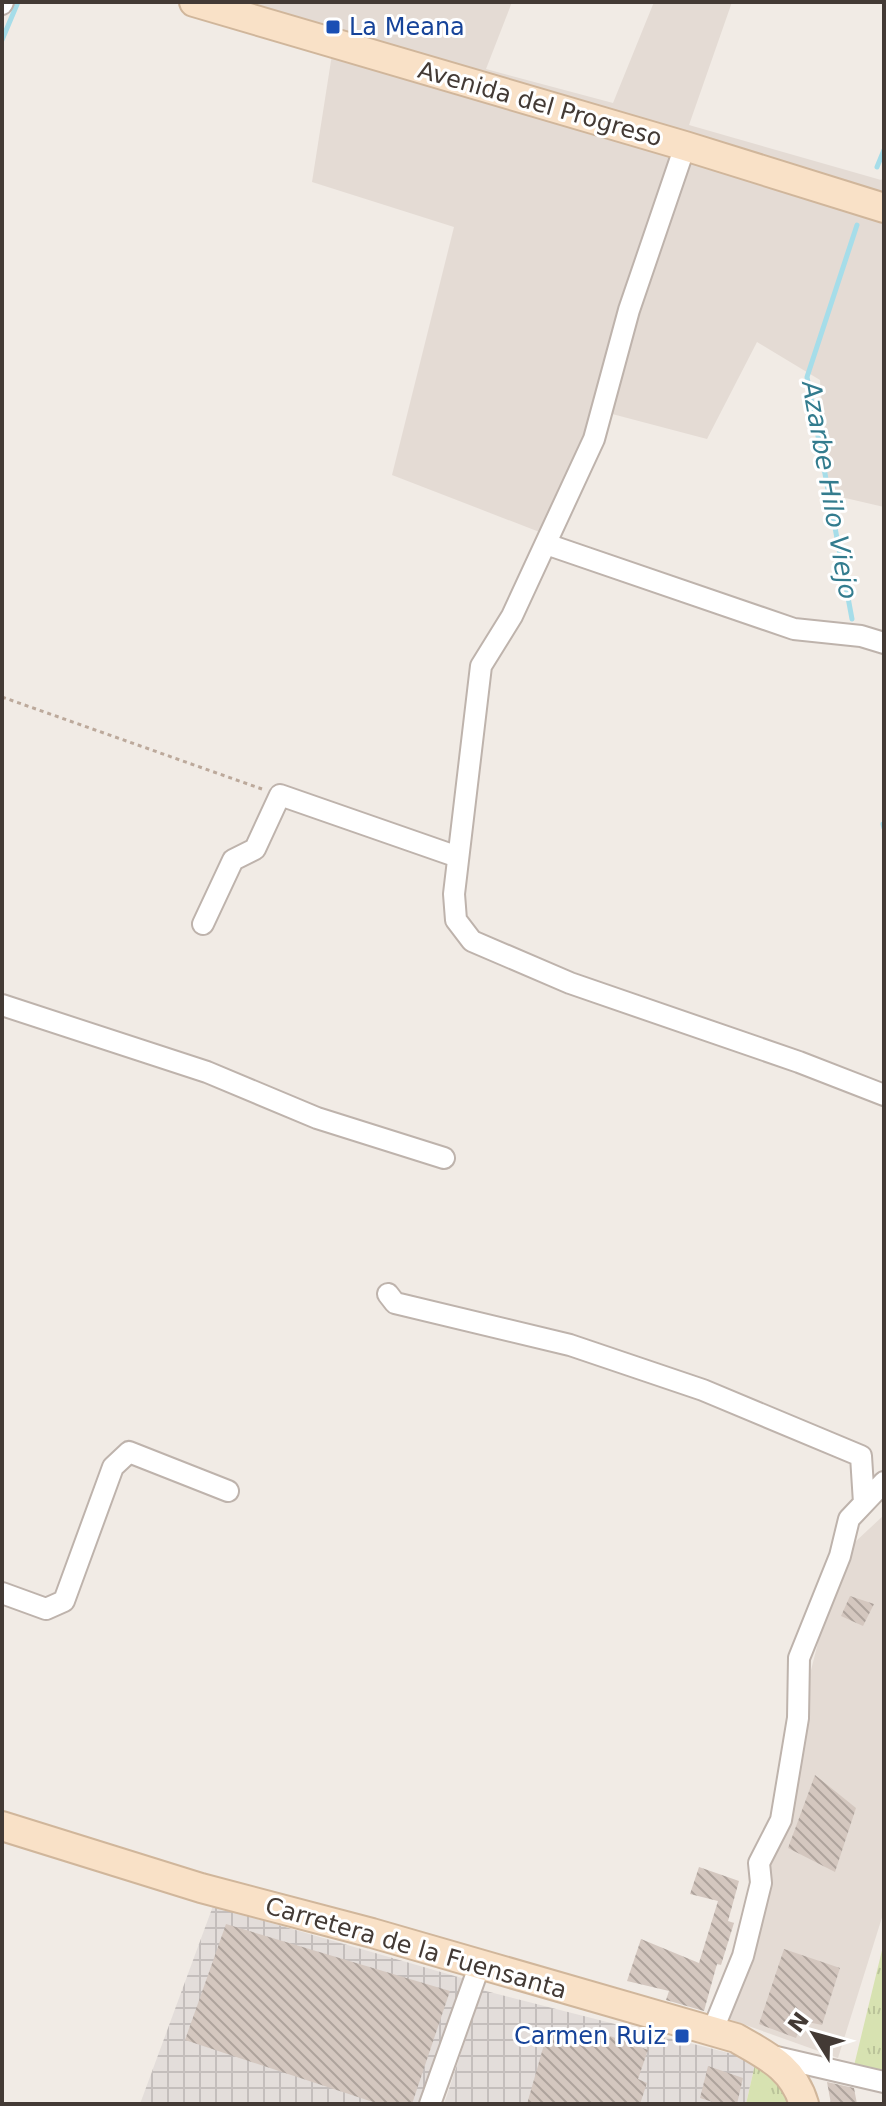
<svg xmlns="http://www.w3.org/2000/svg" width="886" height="2106" viewBox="0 0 886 2106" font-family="'DejaVu Sans',sans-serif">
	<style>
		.residential { fill: #e4dbd4 }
		.industrial { fill: url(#industrial-grid) }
		.grass { fill: url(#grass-tufts) }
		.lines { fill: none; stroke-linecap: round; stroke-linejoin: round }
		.stream { stroke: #a6dde9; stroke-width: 5 }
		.building { fill: url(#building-back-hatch) }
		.minor-casing { stroke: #beb3ac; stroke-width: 24 }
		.secondary-casing { stroke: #d0b69b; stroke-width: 32 }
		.path { stroke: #bca99b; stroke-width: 3; stroke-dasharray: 4 4; stroke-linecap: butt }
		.minor { stroke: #fff; stroke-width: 20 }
		.secondary { stroke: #f9e1c7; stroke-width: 28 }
		.transit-dot { fill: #1a4fb4; stroke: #fff; stroke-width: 3 }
		.labels { text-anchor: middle; stroke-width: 6; stroke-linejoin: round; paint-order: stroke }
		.transit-label { font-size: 24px; fill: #164399; stroke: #fff; text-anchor: start }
		.street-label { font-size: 24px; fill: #433a35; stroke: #fff }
		.water-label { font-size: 26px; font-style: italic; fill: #337c8e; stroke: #fff }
	</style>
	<defs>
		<pattern id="industrial-grid" width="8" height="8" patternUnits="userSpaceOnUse" patternTransform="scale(2)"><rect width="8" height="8" fill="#e3ddda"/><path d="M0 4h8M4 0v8" fill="none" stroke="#c4bebc"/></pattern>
		<pattern id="grass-tufts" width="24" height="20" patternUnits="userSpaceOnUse" patternTransform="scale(2)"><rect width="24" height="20" fill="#d7e2b1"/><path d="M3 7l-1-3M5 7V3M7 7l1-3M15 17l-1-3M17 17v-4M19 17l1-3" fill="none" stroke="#bac399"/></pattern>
		<pattern id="building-back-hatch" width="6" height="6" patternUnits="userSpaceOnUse" patternTransform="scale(2)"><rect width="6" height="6" fill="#d4c7bf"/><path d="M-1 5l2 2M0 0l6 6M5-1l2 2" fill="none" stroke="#aea39c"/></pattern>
	</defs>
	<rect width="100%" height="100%" fill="#f1ebe5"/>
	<path class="residential" d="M178 2H512L486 69 613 103 654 2H732L689 125 881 180 884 177V507L828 494 820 380 757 342 707 439 597 410 542 533 392 475 454 227 312 182 333 48Z
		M884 1515V1911L838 2058 723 2017 840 1556Z"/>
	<path class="industrial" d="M213 1906 465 1979 424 2104H140Z
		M482 1990 756 2060 746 2104H444Z"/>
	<path class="grass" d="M884 1942V2083L852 2074Z
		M756 2060 784 2089 791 2104H746Z"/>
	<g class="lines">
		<path class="stream" d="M2 40 18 2
			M877 167 884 150
			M852 619 807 377 857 225
			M883 824 884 828"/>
	</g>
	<path class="building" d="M850 1596 874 1604 863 1626 841 1616Z
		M815 1775 856 1808 835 1872 788 1848Z
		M699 1867 739 1881 728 1921 734 1923 721 1965 717 1964 704 2011 666 2000 669 1991 627 1981 641 1939 699 1963 718 1901 690 1894Z
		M226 1924 450 1991 412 2104H379L185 2040Z
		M784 1949 840 1968 822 2025 803 2021 796 2038 759 2024Z
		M549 2027 608 2043 610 2036 648 2050 638 2079 647 2083 640 2104H527Z
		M708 2066 743 2078 737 2104H719L700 2098Z
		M827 2082 854 2088 857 2104H831Z"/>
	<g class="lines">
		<g class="minor-casing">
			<path id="minor" d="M2 4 3 2
				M685 146 629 310 594 439 512 616 481 666 454 894 456 920 472 941 570 983 799 1062 884 1095
				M546 544 794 629 861 636 884 643
				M203 924 233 860 255 849 280 795 458 857
				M2 1005 207 1072 317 1118 444 1158
				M388 1294 395 1303 570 1345 703 1390 861 1456 864 1503
				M2 1593 46 1609 64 1601 113 1467 129 1452 228 1491
				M712 2032 743 1956 761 1883 759 1863 781 1820 798 1718 799 1658 840 1556 849 1519 884 1482
				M772 2056 884 2082
				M430 2104 480 1964"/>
		</g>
		<g class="secondary-casing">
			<path id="secondary" d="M194 2 685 146 884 208
				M2 1826 201 1888 372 1933 736 2038C767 2056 793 2067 804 2104"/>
		</g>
		<path class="path" d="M2 697 262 789"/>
		<use href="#minor" class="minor"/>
		<use href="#secondary" class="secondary"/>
	</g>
	<g class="transit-dot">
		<rect x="325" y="19" width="16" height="16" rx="4"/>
		<rect x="674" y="2028" width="16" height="16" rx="4"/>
	</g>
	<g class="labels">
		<g class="transit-label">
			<text x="349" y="35">La Meana</text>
			<text x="666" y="2044" text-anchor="end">Carmen Ruiz</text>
		</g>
		<g class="street-label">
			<text transform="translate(540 104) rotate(16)" y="8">Avenida del Progreso</text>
			<text transform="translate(416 1948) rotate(16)" y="8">Carretera de la Fuensanta</text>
		</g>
		<g class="water-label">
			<text transform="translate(830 490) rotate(80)" y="9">Azarbe Hilo Viejo</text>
		</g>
	</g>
	<rect width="886" height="2106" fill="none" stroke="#433a35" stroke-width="8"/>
	<g transform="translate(814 2034) rotate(307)" stroke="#ffffff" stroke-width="6" paint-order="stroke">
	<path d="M0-6L14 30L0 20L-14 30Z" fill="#433a35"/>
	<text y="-12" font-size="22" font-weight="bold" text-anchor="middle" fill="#433a35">N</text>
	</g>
</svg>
